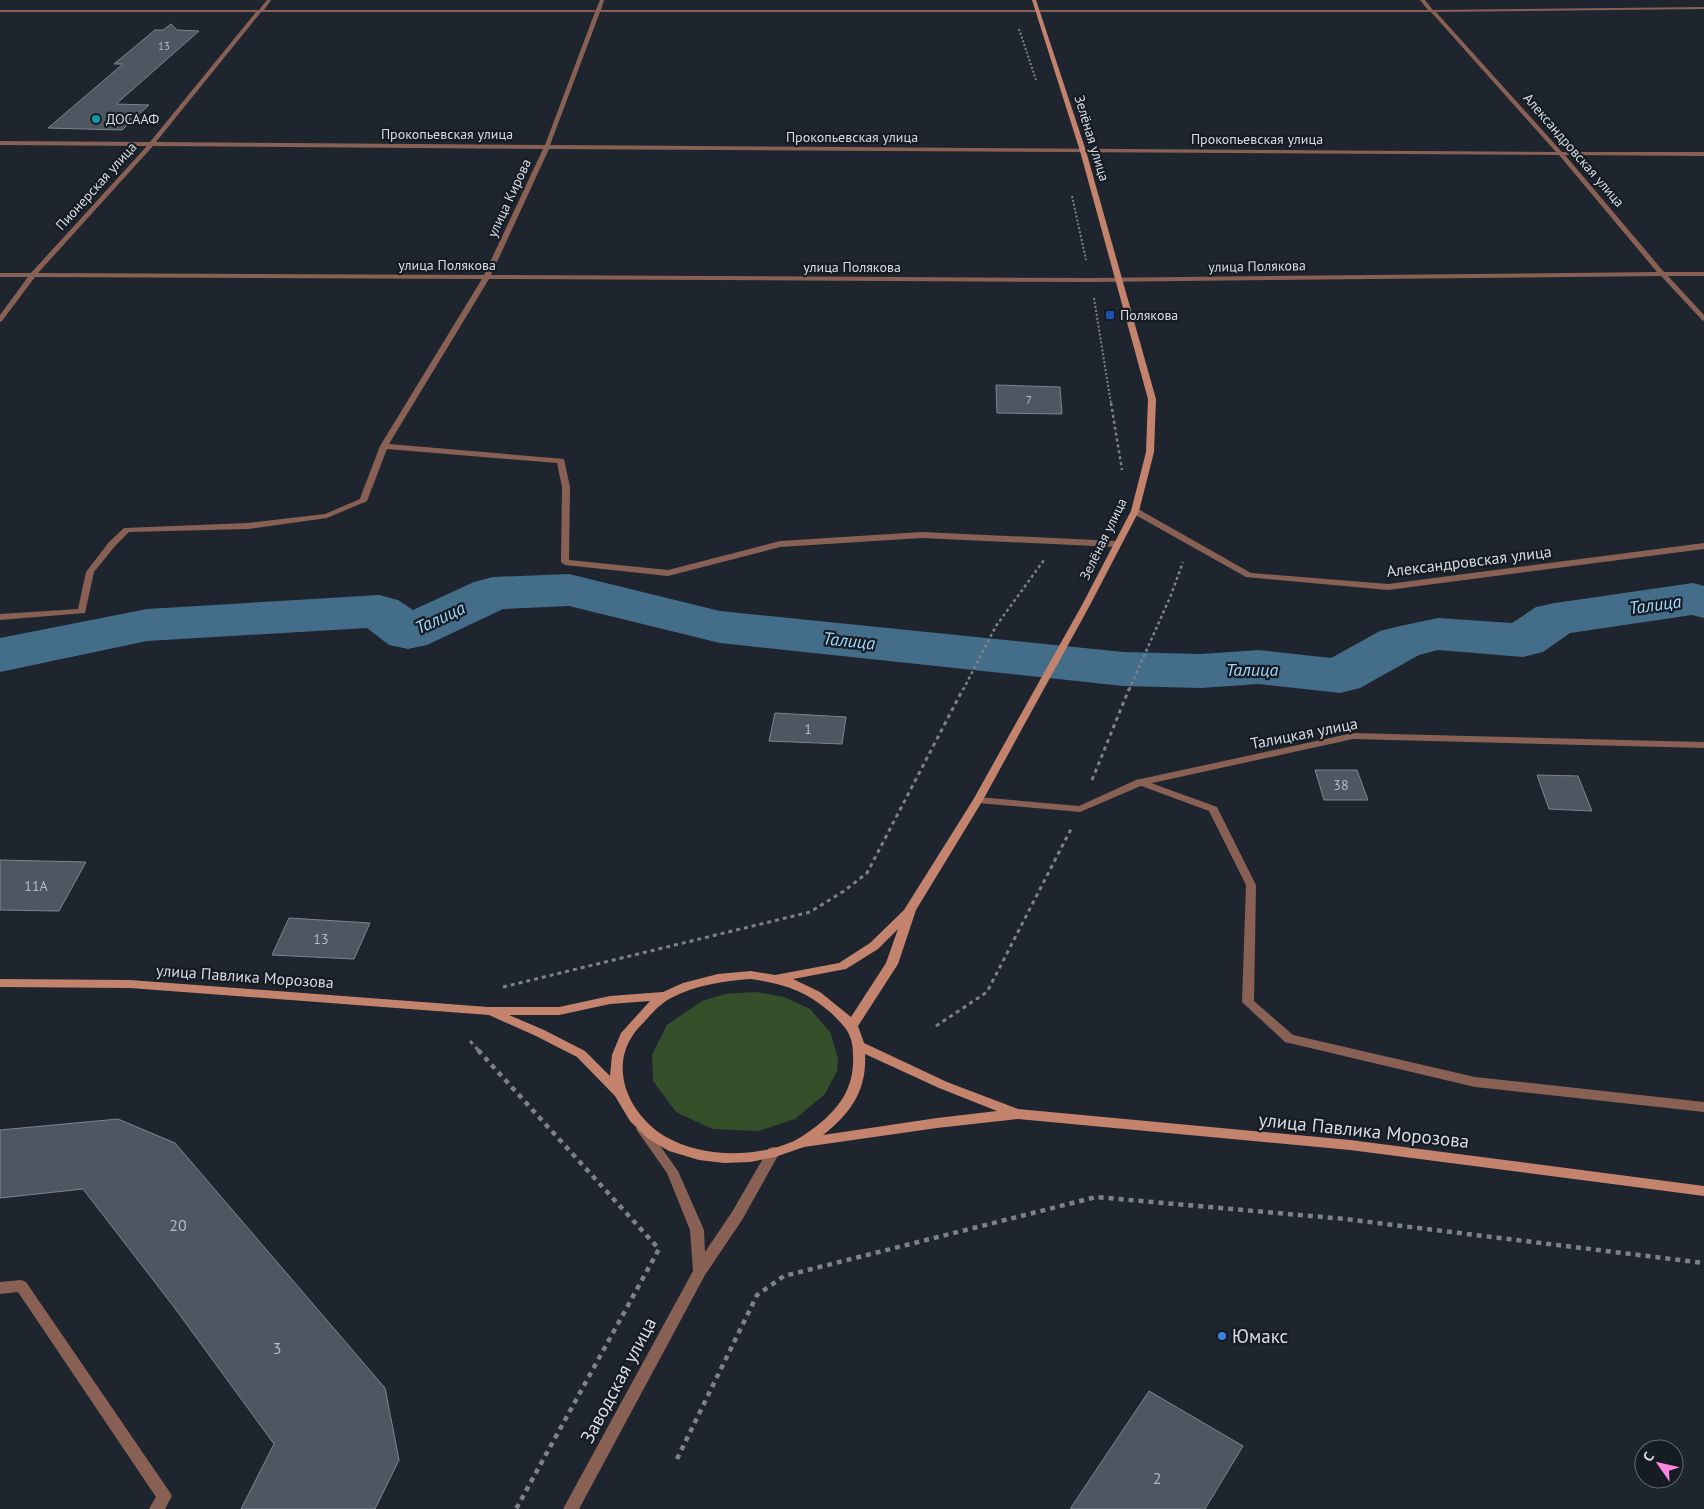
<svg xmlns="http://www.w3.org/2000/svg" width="1704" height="1509" viewBox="0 0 1704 1509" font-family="'PT Sans',sans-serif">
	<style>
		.green { fill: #364f2b }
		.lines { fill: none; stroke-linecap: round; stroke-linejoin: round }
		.river { fill: #446d8a; fill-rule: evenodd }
		.building { fill: #4e5661; stroke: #7d8590 }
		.path-far3 { stroke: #7d828a; stroke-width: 2; stroke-dasharray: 2 2; stroke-linecap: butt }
		.path-far2 { stroke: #7d828a; stroke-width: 2.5; stroke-dasharray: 3 3; stroke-linecap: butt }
		.path-far1 { stroke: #7d828a; stroke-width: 3; stroke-dasharray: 4 4; stroke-linecap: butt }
		.path { stroke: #7d828a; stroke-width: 4.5; stroke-dasharray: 5 5; stroke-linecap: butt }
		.service { fill: #896154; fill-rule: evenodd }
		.minor { fill: #896154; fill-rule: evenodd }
		.tertiary { fill: #896154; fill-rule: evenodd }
		.secondary { fill: #c3836d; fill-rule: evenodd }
		.culture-dot { fill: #0f9aa8; stroke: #151c24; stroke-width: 2 }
		.transit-dot { fill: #1a4fb4; stroke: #151c24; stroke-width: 2 }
		.shop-dot { fill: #3f7fe0; stroke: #151c24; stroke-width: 2 }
		.labels { text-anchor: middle; stroke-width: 4.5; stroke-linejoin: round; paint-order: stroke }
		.far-number-label { font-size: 11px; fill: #b6bac2 }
		.far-poi-label { font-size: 14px; fill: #d8dce3; stroke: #151c24; text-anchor: start }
		.far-street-label { font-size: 14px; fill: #d8dce3; stroke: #151c24 }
		.number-label { font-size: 14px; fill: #b6bac2 }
		.street-label { font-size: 16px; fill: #d8dce3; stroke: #151c24 }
		.near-number-label { font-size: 16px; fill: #b6bac2 }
		.water-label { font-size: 18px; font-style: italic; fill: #a3d8fe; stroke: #151c24 }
		.near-street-label { font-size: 19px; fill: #d8dce3; stroke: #151c24 }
		.near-poi-label { font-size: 19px; fill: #d8dce3; stroke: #151c24; text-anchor: start }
	</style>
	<rect width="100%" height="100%" fill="#1f252e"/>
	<path class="green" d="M756 992 784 997 810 1009 830 1032 838 1058 837 1071 825 1094 795 1119 758 1131 712 1129 676 1112 653 1081 652 1055 667 1025 702 1001 725 994Z"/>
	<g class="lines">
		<path class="river" d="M569 574 720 611 1123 652 1201 654 1259 650 1331 658 1380 631 1400 626 1438 618 1512 623 1536 607 1555 603 1693 583 1704 586V618L1692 615 1570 633 1543 652 1523 657 1438 650 1419 655 1360 688 1340 693 1259 684 1201 688 1123 686 720 643 569 606 503 609 427 645 408 649 389 645 367 628 147 641 0 672V638L147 609 379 595 398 600 413 610 474 582 493 577Z"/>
	</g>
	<path class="building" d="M171 24 177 30 199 31 116 104 149 105 122 130 48 128 123 64H114L155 30H163Z
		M996 385 1060 387 1062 414 997 413Z
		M775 713 846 717 842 744 769 741Z
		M1315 770H1357L1368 800H1324Z
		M1537 775 1578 776 1592 811 1549 809Z
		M0 860 86 862 59 911 0 910Z
		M289 918 370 923 354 959 272 955Z
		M118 1119 175 1143 385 1388 399 1460 375 1509H241L274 1444 174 1307 83 1189 0 1198V1130Z
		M1149 1391 1243 1446 1205 1509H1070Z"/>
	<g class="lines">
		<path class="path-far3" d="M1019 29 1036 80
			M1072 196 1086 260
			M1094 298 1111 404"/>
		<path class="path-far2" d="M1111 403 1122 470
			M963 690 996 626 1044 560
			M1129 690 1171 595 1183 562"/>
		<path class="path-far1" d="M1092 780 1129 689
			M503 987 810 912 844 891 867 873 963 689
			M936 1026 987 992 1071 829
			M470 1041 480 1052"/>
		<path class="path" d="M478 1050 659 1249 516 1509
			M677 1459 757 1295 784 1276 1096 1197 1345 1219 1704 1263"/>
		<path class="service" d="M360 499H366L367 501 327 518 248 529 129 532 115 546 94 572 85 613 0 620V614L78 609 86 572 109 542 124 528 248 523 325 514Z
			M1140 779 1217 807 1256 885 1254 1001 1293 1035 1475 1077 1704 1102V1112L1475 1087 1289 1043 1285 1042 1242 1002 1246 885 1209 811 1136 784 1135 782 1136 780Z
			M21 1280 26 1282 169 1491 172 1496 165 1509H149L156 1497 18 1292 0 1294V1282Z"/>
		<path class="minor" d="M267 0H271L264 10H596L600 0H604L601 10H1428L1420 0H1425L1433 10 1704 7V9L1436 12 1562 152H1704V156L1565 155 1664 272H1704V276H1668L1704 315V321L1702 320 1661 276 1091 282 489 279 389 444 564 459 570 487 569 560 668 570 780 541 922 532 1116 541 1120 544 1116 547 922 538 780 547 668 576 565 565 561 562 562 487 557 463 387 449 367 501 363 503 359 501 380 446 482 279 35 277 2 321 0 322V315L28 277H0V273H31L147 146 0 145V141L150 142 256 12H0V10H259ZM261 12H595L545 145 156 142ZM600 12H1431L1556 152 550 145ZM153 146 543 149 484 275 38 273ZM549 149 1559 155 1657 272 1091 278 491 275Z
			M1132 509H1138L1251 573 1388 584 1704 543V549L1388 590 1246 577 1132 513Z
			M1353 733 1704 742V748L1353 739 1143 785 1080 812 978 803 973 800 978 797 1079 806 1136 780Z"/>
		<path class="tertiary" d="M642 1124 646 1126 678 1171 704 1230 705 1252 732 1212 769 1148 774 1147 779 1148 780 1152 742 1220 705 1275 579 1509H563L693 1271 690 1230 667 1173 636 1129 638 1126Z"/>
		<path class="secondary" d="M1032 0H1036L1086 151 1156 399 1154 452 1139 511 1090 605 983 800 916 910 898 964 858 1026 864 1043 947 1082 1018 1109 1350 1140 1704 1186V1196L1350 1150 1018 1119 937 1128 804 1147 775 1157 750 1162 724 1163 699 1160 669 1151 647 1138 630 1121 615 1096 577 1057 536 1036 489 1015 130 988 0 987V979L130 980 488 1007H559L610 996 663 992 683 983 718 974 751 971 775 975 839 963 870 943 904 910 973 800 1082 605 1131 511 1146 452 1148 399 1080 151ZM898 929 886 963 851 1017 820 992 793 979 846 969 878 949ZM751 979C783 984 804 990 830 1012 849 1030 854 1036 853 1064 852 1087 842 1103 825 1119 816 1127 805 1135 794 1141 756 1158 703 1158 666 1137 632 1117 608 1072 633 1035 636 1030 641 1025 645 1021 653 1012 661 1003 671 998 696 985 723 981 751 979ZM650 1001 621 1033 612 1055 610 1076 585 1051 544 1030 509 1015H559L610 1004ZM865 1054 939 1088 997 1111 937 1118 823 1135C851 1113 867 1090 865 1054Z"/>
	</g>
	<circle class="culture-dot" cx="96" cy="119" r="5"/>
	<rect class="transit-dot" x="1105" y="310" width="10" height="10" rx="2.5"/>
	<circle class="shop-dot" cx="1222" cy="1336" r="5"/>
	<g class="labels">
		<g class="far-number-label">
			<text x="164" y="50">13</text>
			<text x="1029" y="404">7</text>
		</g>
		<g class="far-poi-label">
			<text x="106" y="124">ДОСААФ</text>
			<text x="1120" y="320">Полякова</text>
		</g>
		<g class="far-street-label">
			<text x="447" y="139">Прокопьевская улица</text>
			<text x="852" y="142">Прокопьевская улица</text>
			<text transform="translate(1092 138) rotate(73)" y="5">Зелёная улица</text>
			<text x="1257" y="144">Прокопьевская улица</text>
			<text transform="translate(1574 150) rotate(49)" y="5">Александровская улица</text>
			<text transform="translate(96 186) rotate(-48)" y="5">Пионерская улица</text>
			<text transform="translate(509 198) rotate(-65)" y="5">улица Кирова</text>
			<text x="447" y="270">улица Полякова</text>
			<text transform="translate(1257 266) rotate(-1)" y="5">улица Полякова</text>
			<text x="852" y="272">улица Полякова</text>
			<text transform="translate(1103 539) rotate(-64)" y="5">Зелёная улица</text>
		</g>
		<g class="number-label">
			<text x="808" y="734">1</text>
			<text x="1341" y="790">38</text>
			<text x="36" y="891">11А</text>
			<text x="321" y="944">13</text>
		</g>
		<g class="street-label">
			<text transform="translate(1469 561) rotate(-7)" y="6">Александровская улица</text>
			<text transform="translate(1304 733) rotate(-11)" y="6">Талицкая улица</text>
			<text transform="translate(245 976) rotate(4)" y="6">улица Павлика Морозова</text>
		</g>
		<g class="near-number-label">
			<text x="178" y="1231">20</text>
			<text x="277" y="1354">3</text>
			<text x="1157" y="1484">2</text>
		</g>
		<g class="water-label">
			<text transform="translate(1655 605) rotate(-8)" y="6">Талица</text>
			<text transform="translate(440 618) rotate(-25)" y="6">Талица</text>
			<text transform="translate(849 641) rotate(6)" y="6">Талица</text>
			<text x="1252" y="676">Талица</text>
		</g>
		<g class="near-street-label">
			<text transform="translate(1364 1130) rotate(6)" y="7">улица Павлика Морозова</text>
			<text transform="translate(618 1380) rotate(-62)" y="7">Заводская улица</text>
		</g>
		<g class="near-poi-label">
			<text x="1232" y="1343">Юмакс</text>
		</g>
	</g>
	<g transform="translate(1659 1464) rotate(304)"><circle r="24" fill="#151c24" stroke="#636970"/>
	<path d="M0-4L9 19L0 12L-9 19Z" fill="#fd86e2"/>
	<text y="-8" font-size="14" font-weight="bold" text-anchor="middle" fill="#d8dce3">С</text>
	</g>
</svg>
